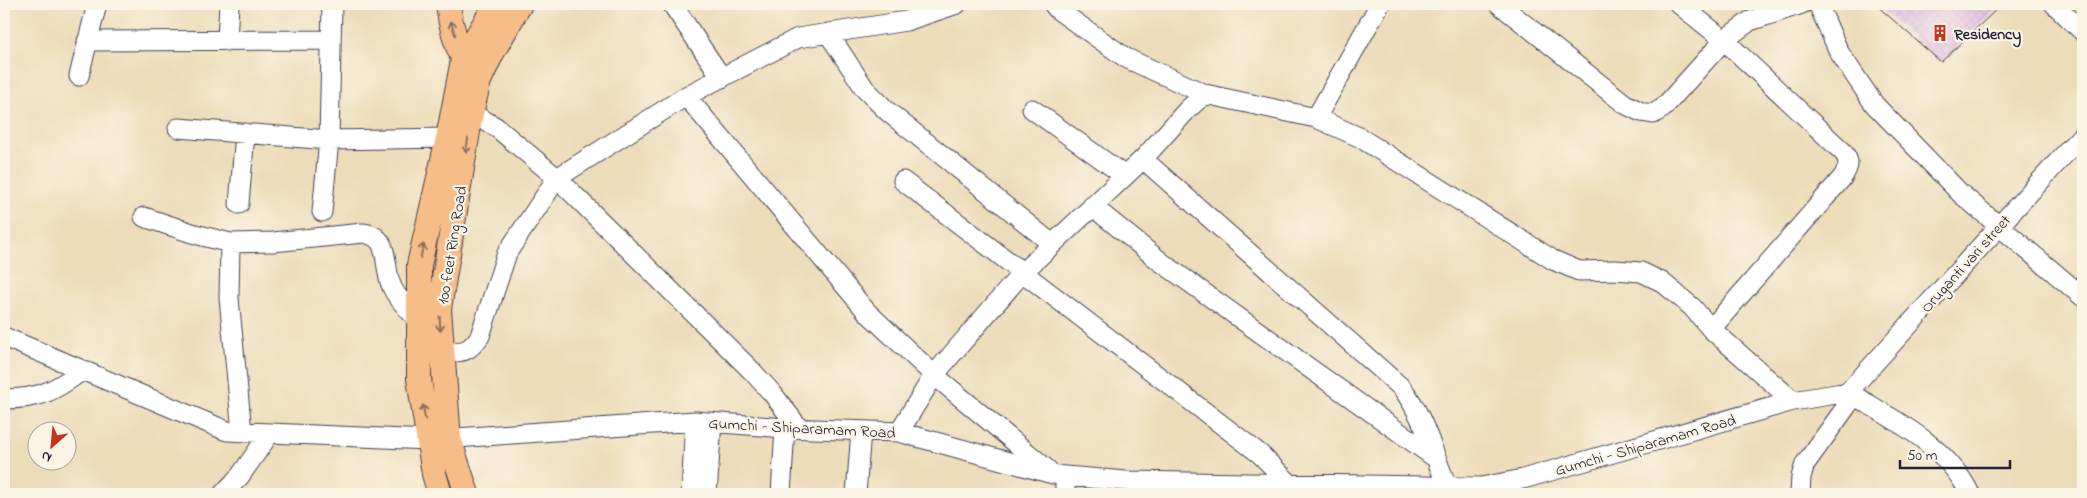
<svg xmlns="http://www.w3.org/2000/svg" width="2087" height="498" viewBox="0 0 2087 498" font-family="'Indie Flower',sans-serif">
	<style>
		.building { fill: url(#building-cross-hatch) }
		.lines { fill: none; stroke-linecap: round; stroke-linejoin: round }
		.minor-casing { stroke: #403e4e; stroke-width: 21 }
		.major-casing { stroke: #403e4e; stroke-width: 26 }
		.minor { stroke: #fff; stroke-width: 19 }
		.major { stroke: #f7bd88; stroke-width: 24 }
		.oneway { stroke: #8c7062 }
		.labels { text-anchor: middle; stroke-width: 4.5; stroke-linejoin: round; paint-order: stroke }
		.poi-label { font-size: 16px; font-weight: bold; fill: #22223b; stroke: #fcf5e5; text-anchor: start }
		.street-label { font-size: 16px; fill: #22223b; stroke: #fcf5e5 }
	</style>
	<defs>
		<pattern id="building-cross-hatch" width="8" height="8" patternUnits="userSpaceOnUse" patternTransform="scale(1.25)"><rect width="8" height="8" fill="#d8aee6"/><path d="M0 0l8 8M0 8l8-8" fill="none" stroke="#b995c6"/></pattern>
	</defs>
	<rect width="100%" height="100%" fill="#fcf5e5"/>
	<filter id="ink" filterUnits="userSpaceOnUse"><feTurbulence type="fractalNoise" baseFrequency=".02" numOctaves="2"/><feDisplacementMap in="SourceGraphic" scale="10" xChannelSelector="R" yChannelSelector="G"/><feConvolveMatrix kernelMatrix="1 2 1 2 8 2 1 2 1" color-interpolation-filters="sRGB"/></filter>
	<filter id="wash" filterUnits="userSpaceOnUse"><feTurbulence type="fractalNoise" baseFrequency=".0096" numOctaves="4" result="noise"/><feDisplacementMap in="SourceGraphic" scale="20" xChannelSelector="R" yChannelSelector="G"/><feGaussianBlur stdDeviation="1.12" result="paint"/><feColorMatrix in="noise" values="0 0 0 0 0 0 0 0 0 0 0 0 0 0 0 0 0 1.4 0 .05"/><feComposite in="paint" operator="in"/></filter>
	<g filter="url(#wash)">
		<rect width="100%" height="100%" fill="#eddcb9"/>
		<g id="blocks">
			<path class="building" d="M1875 4H2002L1941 62Z"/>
		</g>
	</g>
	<g filter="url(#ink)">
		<use href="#blocks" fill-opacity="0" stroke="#403e4e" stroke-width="1"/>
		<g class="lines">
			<g class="minor-casing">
				<path id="minor" d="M672 4 722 78
					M1053 4 1058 10 1126 58 1205 94 1316 118 1359 137 1553 260 1579 271 1615 270 1641 272 1662 282 1692 307 1711 329 1793 401
					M1499 4 1625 104 1641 112 1653 114 1663 108 1724 40 1750 21 1802 4
					M1679 4 1724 40 1842 151C1851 161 1849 167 1842 178L1711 329
					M1818 4 1839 52 1874 104 1960 193 2083 297
					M2054 4 2083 32
					M828 33 865 89 887 111 1051 243
					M87 41 331 40
					M227 41 229 4
					M79 76 97 4
					M686 96 867 312 934 375 1048 470
					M1032 109 1125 176
					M471 113 496 127 557 178 751 370 772 393 799 428
					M1316 118 1380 4
					M178 128 329 140 448 138
					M1143 159 1402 388C1425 418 1433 454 1448 488
					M903 181 1260 454 1290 484
					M239 204 245 133
					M1092 206 1161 262 1434 457
					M322 212 329 140 332 4
					M144 217 195 234 230 243 273 242 363 233C392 236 382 266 392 287 397 299 410 311 419 321
					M230 243 229 298 242 432
					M4 337 227 431 428 440 695 421 785 428 899 432 1053 474 1065 476 1126 481 1481 487 1523 479 1793 401 1848 392
					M442 352C461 352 468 354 480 336L507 253 557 178 686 96 798 38 906 21 957 4
					M1848 392 2083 134
					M1848 392C1892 419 1947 445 1970 494
					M4 399C40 399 54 391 83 370
					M899 432 934 375 1023 272 1143 159 1188 109 1205 94
					M1065 476V494
					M223 494 240 476 270 433
					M691 494 695 421
					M707 494 712 422
					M781 494 785 428
					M856 494 861 431
					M1800 494 1801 477 1805 464 1854 396"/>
			</g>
			<g class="major-casing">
				<path id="major" d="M448 4C450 24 457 51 469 68
					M440 494 434 474 419 379V265L448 138 463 60 496 4
					M467 494 449 439 439 309 471 113 479 81 492 53 520 4"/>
			</g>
			<use href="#minor" class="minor"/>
			<use href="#major" class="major"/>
		</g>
		<defs><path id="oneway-shaft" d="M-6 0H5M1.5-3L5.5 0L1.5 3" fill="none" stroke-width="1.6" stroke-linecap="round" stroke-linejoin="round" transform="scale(1.25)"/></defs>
		<g class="oneway">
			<use href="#oneway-shaft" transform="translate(453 28) rotate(-108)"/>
			<use href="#oneway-shaft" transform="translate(467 146) rotate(98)"/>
			<use href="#oneway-shaft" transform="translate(422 251) rotate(-77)"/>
			<use href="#oneway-shaft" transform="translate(440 324) rotate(87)"/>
			<use href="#oneway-shaft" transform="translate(424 412) rotate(-99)"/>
		</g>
	</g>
	<defs>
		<g id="building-bare" transform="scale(1.35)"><path d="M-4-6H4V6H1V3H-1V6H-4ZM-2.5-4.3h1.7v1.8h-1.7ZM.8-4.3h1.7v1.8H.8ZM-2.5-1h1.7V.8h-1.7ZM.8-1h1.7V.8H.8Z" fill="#c8321e" stroke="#fcf5e5" stroke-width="2.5" paint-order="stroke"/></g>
	</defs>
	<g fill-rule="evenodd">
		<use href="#building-bare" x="1940" y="33"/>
	</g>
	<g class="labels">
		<g class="poi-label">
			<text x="1954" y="39">Residency</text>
		</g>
		<g class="street-label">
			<text transform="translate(451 245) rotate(-81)" y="6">100 feet Ring Road</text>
			<text transform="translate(1965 263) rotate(-48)" y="6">Oruganti vari street</text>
			<text transform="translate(802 427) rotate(3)" y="6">Gumchi - Shiparamam Road</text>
			<text transform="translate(1645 444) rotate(-16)" y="6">Gumchi - Shiparamam Road</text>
		</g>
	</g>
	<rect width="2087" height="498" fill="none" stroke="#fcf5e5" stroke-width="20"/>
	<g transform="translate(52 446) rotate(207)"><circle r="24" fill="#fcf5e5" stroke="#a5a1a1"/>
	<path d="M0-4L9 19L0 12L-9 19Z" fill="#c8321e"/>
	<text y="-8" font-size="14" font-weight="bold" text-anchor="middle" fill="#22223b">N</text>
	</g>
	<path d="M1900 460v8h110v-8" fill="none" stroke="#22223b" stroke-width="2.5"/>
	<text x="1907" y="460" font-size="15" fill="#22223b" stroke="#fcf5e5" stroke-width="4" paint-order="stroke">50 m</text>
</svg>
